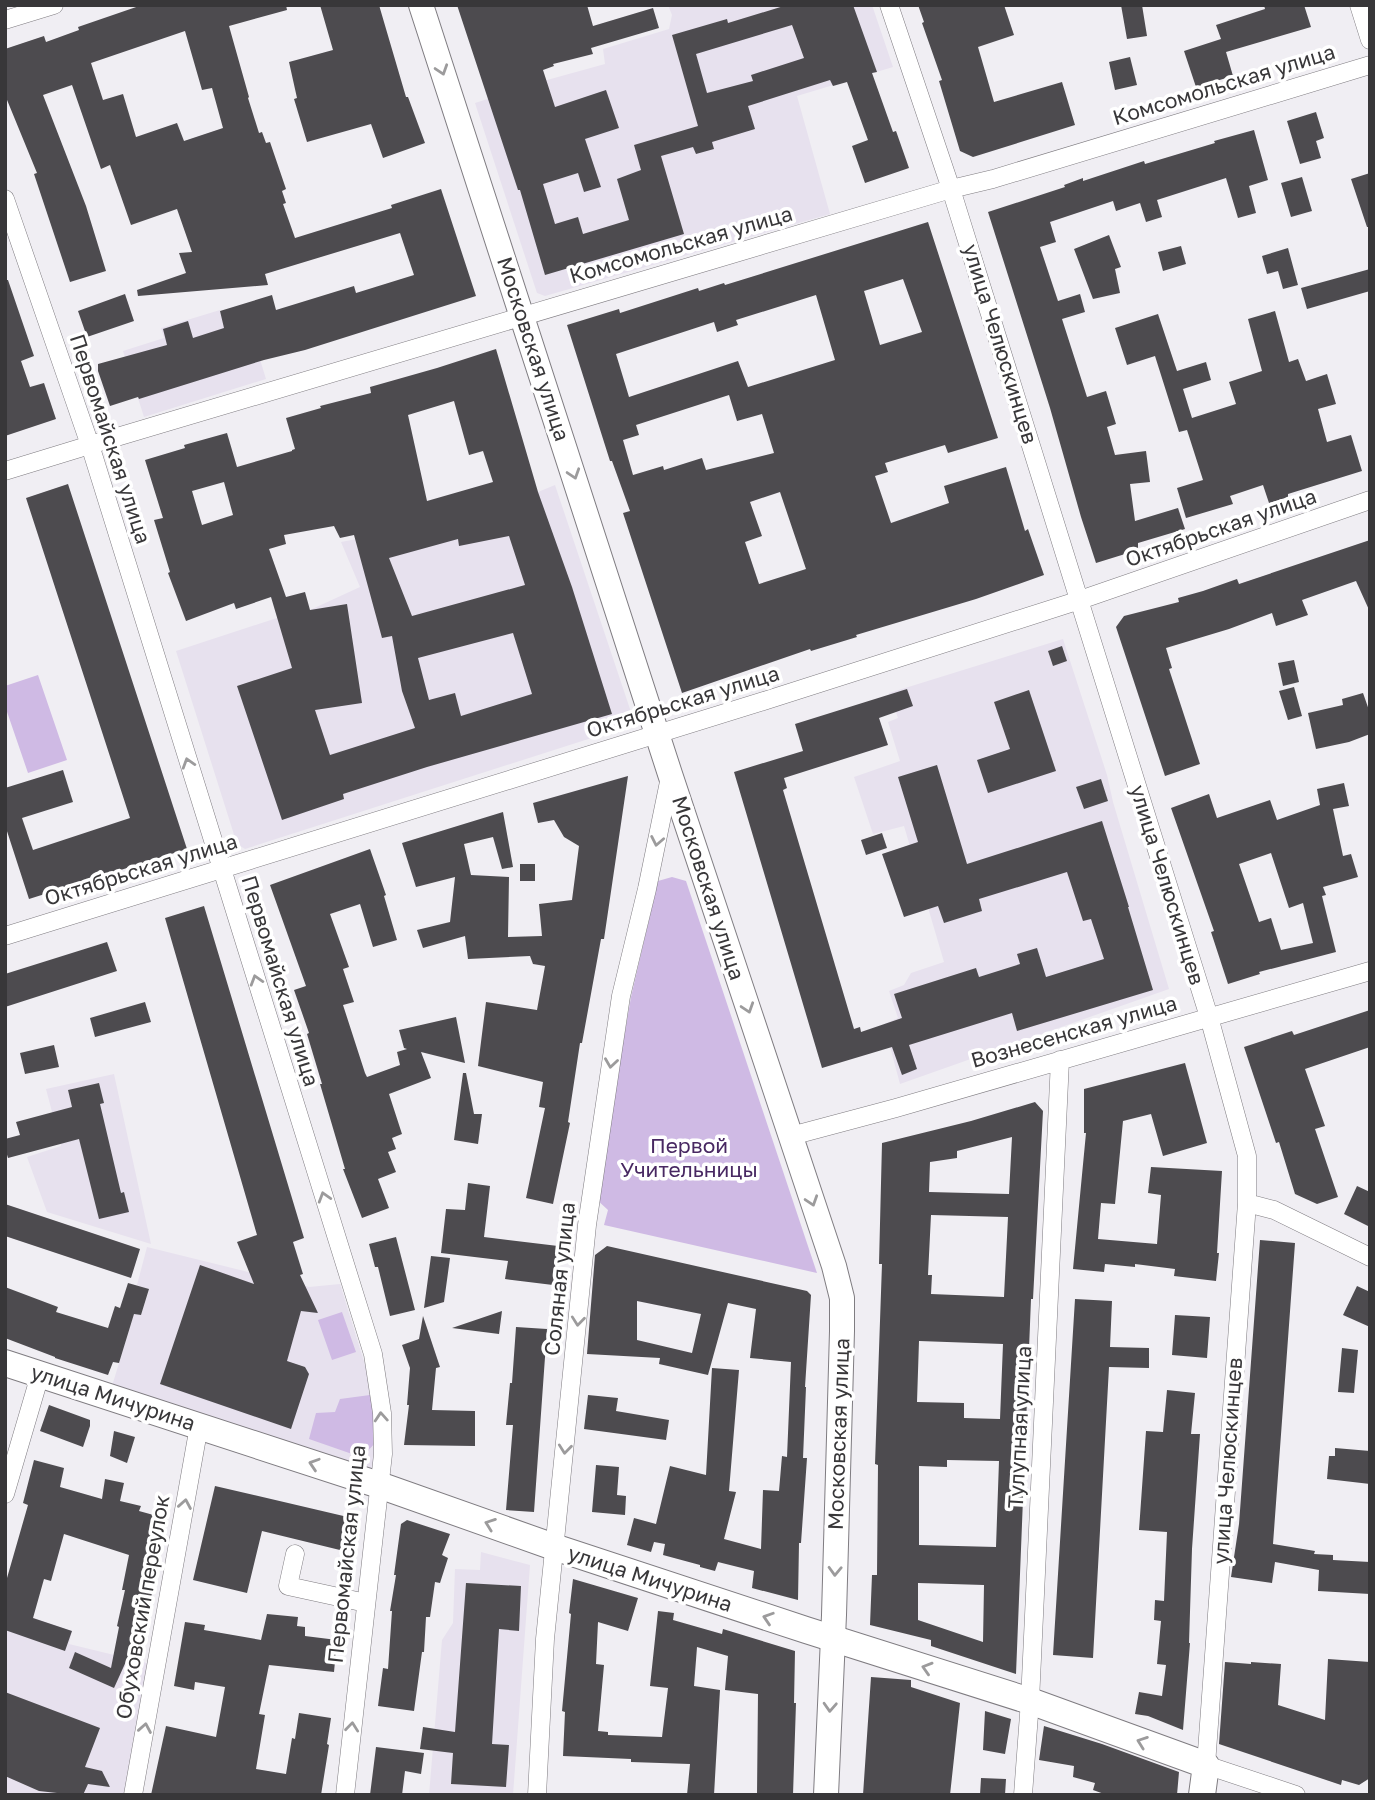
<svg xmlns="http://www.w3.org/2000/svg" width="1375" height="1800" viewBox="0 0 1375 1800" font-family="'Golos Text',sans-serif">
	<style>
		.built { fill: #e7e1ee }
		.green { fill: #cfbae4 }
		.building { fill: #4d4b4f; fill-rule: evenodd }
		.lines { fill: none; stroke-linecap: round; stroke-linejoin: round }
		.minor-casing { stroke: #7f7c81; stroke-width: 19 }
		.secondary-casing { stroke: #7f7c81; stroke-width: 26 }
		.primary-casing { stroke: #7f7c81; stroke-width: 28 }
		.minor { stroke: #fff; stroke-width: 18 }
		.secondary { stroke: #fff; stroke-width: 24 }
		.primary { stroke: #fff; stroke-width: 26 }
		.oneway { stroke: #9c9b9c }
		.labels { text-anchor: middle; stroke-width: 7; stroke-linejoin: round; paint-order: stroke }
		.street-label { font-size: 21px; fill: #383739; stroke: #fff }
		.park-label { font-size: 21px; fill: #482862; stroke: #fff }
	</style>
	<rect width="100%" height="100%" fill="#f0eef3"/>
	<path class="built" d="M668 5H872L893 67 797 96 830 214 545 296 537 293 475 103 547 80 605 64 603 49 669 29 672 15Z
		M244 307 266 379 144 417 123 351 164 338 161 328 220 310 221 314Z
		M555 485 634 721 629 726 245 849 237 844 176 651 277 618 310 610 360 587 341 542 405 530 538 492Z
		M1063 639 1107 775 1113 802 1169 989 900 1084 884 1024 898 1018 889 991 904 985 911 973 944 962 904 826 873 834 854 777 900 761 888 722 898 718 889 693Z
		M114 1074 151 1244 47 1212 27 1157 61 1146 46 1089Z
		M147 1247 309 1287 340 1284 370 1381 379 1465 369 1472 112 1386 134 1314 141 1315 149 1290 137 1285Z
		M481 1552 530 1565 513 1795H429L442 1640 453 1623 455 1569 480 1570Z
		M5 1608 72 1631 69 1644 151 1664 128 1795H5Z"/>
	<path class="green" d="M38 675 67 760 28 773 5 706V686Z
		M672 877 686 881 817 1273 604 1225 608 1210 596 1199 631 997 658 881Z
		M342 1312 356 1352 332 1360 318 1320Z
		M370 1395 376 1419V1442L365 1454 355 1455 309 1439 316 1413 335 1412 340 1399Z"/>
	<path class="building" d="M142 5H286L287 10 229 26 249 97 248 98 259 133 262 132 266 143 270 142 286 189 282 191 286 203 283 204 295 238 392 208 391 205 441 189 476 296 305 350 264 360 139 399 138 397 110 406 98 371V364L167 345 163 329 188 321 193 338 224 328 220 311 272 295 276 310 354 286 356 293 414 275 400 233 265 274 268 285 138 296 137 290 186 273 179 253 192 252 177 209 131 225 110 165 101 169 72 85 43 95 86 206 106 271 70 282 34 174 37 173 5 95V49L44 36 46 42 79 30 78 27ZM185 31 202 90 212 88 223 128 184 141 177 123 136 137 123 94 103 100 91 63Z
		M320 5H379L406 97H408L425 143 383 158 371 124 307 142 294 99 297 98 289 62 333 50Z
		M457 5H587L593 26 653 8 659 28 591 48 593 54 553 64 554 66 543 70 555 107 606 90 619 128 585 139 601 187 584 192 578 173 543 184 555 224 578 217 583 234 629 220 617 179 641 170 634 145 698 126 672 35 727 19 728 23 787 5H853L877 72 872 73 893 132 896 131 909 168 865 183 852 146 868 140 847 82 833 86 830 80 748 106 755 129 712 142 714 149 696 154 693 147 661 156 684 234 545 275 520 190H518ZM792 25 804 58 751 75 753 81 707 93 696 54Z
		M918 5H1004L1014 35 978 47 994 102 1062 82 1075 125 973 157 960 151 939 81 942 80 922 23 924 22Z
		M1121 5H1142L1147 36 1127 39Z
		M1264 5H1304L1311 27 1226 52 1233 76 1196 87 1184 51 1221 39 1216 25 1265 9Z
		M1130 57 1137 85 1115 90 1109 62Z
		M1316 112 1324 138 1316 141 1321 158 1300 164 1287 121Z
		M1254 130 1268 180 1249 186 1256 213 1238 218 1226 178 1157 200 1162 217 1146 222 1140 203 1116 211 1113 201 1050 222 1056 242 1040 247 1058 301 1080 294 1085 312 1062 319 1087 397 1106 391 1116 424 1107 427 1115 455 1146 451 1150 482 1130 484 1135 521 1178 508 1185 529 1138 543V550L1096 563 1081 517 1050 408 988 212 1065 187 1064 185 1083 178V181L1144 161 1145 164 1215 143 1214 141Z
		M1370 173V227H1367L1351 179Z
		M1302 177 1312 211 1291 217 1281 183Z
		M928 222 998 438 948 453 945 445 885 463 888 472 875 476 891 523 949 503 944 486 1006 467 1025 531 1028 529 1044 575 976 599 856 635 857 637 811 651 810 649 682 693 623 513 630 511 612 461H610L567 325 619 309 620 313 698 288 699 291 724 283 725 285ZM903 279 922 332 880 345 864 291ZM816 295 835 360 748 387 738 361 629 397 616 354 714 322 717 332 738 325 736 320ZM729 395 737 421 762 414 774 453 706 470 702 458 664 470 663 466 633 475 623 440 639 435 636 425ZM780 492 806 569 759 584 745 542 762 536 750 502Z
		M1109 235 1121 267 1115 269 1120 293 1093 299 1074 249Z
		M1181 246 1186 264 1163 271 1158 252Z
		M1288 248 1298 285 1283 289 1278 271 1267 274 1262 256Z
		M1370 269V291L1307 309 1301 288Z
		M5 280H8L34 356 21 361 30 387 44 383 56 419 5 436Z
		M125 294 134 321 87 337 78 311Z
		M1275 311 1289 362 1298 359 1306 381 1327 374 1336 404 1318 409 1327 442 1351 435 1362 471 1288 494V497L1269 503 1263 485 1230 496 1233 504 1186 518 1177 488 1203 480 1187 430 1179 432 1155 356 1127 365 1115 328 1158 314 1177 371 1206 362 1211 380 1183 389 1192 418 1236 404 1229 382 1262 371 1248 319Z
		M496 349 538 492 572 587 612 714 427 767 343 794 344 799 282 820 237 686 292 668 271 597 236 609 234 603 186 621 168 573 170 572 154 520 163 518 145 460 185 448 184 445 227 433 237 467 292 451V450L295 449 286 418 321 408 320 406 371 393 370 387 437 368ZM454 401 469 455 483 451 493 482 427 501 408 415ZM224 482 233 515 202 525 192 491ZM334 526 340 538 354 535 382 638 392 636 402 691 415 728 330 755 315 710 362 703 347 604 310 610 305 592 286 597 269 549 286 544 284 535ZM509 536 525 585 412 616 389 558 458 539 459 546ZM513 633 532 694 461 716 455 693 429 700 418 658Z
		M68 484 187 849 29 899 5 825V788L63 770 73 802 22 818 33 850 130 818 26 498Z
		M1370 540V612L1356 581 1302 600 1308 615 1276 626 1272 613 1229 629 1166 648 1172 668 1169 669 1200 764 1165 776 1116 627 1124 616 1179 602 1178 598 1203 591 1237 579 1239 584Z
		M1062 646 1067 661 1053 666 1048 651Z
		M1294 660 1299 682 1283 686 1278 663Z
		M1294 687 1302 716 1288 720 1279 691Z
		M907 689 913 706 879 718 888 745 784 778 787 788 783 790 854 1029 860 1027 861 1032 902 1018 894 994 976 968 979 977 1020 964 1017 954 1037 948 1046 977 1104 959 1091 919 1083 921 1067 872 979 899 982 911 944 923 938 906 904 917 882 854 918 842 898 777 937 765 967 864 1102 821 1129 907H1128L1153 990 1017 1031 1012 1013 909 1045 917 1069 902 1075 892 1047 822 1068 734 772 803 751 795 724Z
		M1029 690 1056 771 988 793 977 760 1010 749 994 702Z
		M1363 693 1370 713V734L1349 742 1316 749 1308 713 1343 705 1342 699Z
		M628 776 604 939H601L582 1043H580L568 1122 570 1123 553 1204 526 1198 545 1108 539 1107 543 1082 478 1066 486 1002 537 1010 545 966 533 964 530 956 468 959 465 936 423 948 417 930 450 922 455 877 416 887 402 843 503 812 513 867 502 869 493 837 464 844 471 875 509 877 508 937 542 936 539 904 572 900 579 846 564 837 554 820 538 823 533 803Z
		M1101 779 1108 801 1084 809 1076 787Z
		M1344 783 1349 806 1333 809 1343 856 1351 854 1358 877 1323 887 1326 895 1322 896 1336 952 1259 972 1260 974 1228 984 1211 932 1214 931 1171 808 1209 794 1217 818 1270 800 1277 820 1320 805 1317 789ZM1271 853 1289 908 1303 903 1313 943 1281 950 1271 918 1259 922 1239 864Z
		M882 833 887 848 866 855 861 840Z
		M370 849 386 895 384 896 397 940 373 947 360 904 330 914 349 967 343 969 354 1002 343 1005 365 1073 367 1077 400 1065 397 1052 407 1049 404 1048 399 1030 456 1017 465 1063 421 1052 431 1078 389 1094 402 1134 392 1138 396 1149 388 1152 396 1172 378 1179 389 1208 362 1218 343 1169H345L320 1084H322L307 1034 309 1033 294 990 306 986 270 885Z
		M520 864H535V881H520Z
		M204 906 304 1238 293 1242 303 1274 300 1275 318 1313 301 1311 287 1361 305 1367 309 1374 291 1429 160 1384 200 1265 254 1284 237 1242 257 1235 165 918Z
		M107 942 117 971 5 1007V974Z
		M145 1002 151 1022 95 1037 90 1018Z
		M1370 1010V1047L1305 1069 1325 1126 1315 1129 1338 1197 1317 1204 1295 1194 1279 1142 1276 1143 1244 1047 1292 1031 1294 1035Z
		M54 1045 59 1067 25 1074 20 1053Z
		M1185 1063 1207 1143 1163 1156 1151 1114 1123 1121 1115 1204 1101 1203 1098 1239 1157 1244 1161 1195 1148 1193 1151 1167 1222 1171 1217 1253H1219L1216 1281 1174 1276 1175 1269 1135 1264V1267L1105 1264 1104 1272 1073 1269 1086 1133H1084V1089Z
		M463 1073H466L474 1114H482L478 1144 454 1140Z
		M99 1083 104 1103 100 1104 121 1193 124 1192 129 1212 99 1219 79 1139 8 1158 5 1148V1139L20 1135 16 1122 72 1107 68 1090Z
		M1035 1102 1043 1111 1033 1299H1031L1016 1674 931 1646V1640L870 1625 872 1575H877L878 1465 875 1464 882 1264H879L882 1143 971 1121ZM1012 1137 1009 1194 929 1192 930 1162 957 1158V1151ZM931 1215 1008 1217 1004 1297 931 1294 932 1275H928ZM919 1341 1003 1344 1000 1419 964 1418V1403L917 1402ZM947 1460 999 1461 996 1547 919 1545V1466L947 1467ZM918 1583 984 1585 983 1642 918 1620Z
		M468 1183 490 1186 484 1237 558 1246 553 1285 505 1279 508 1261 441 1253 446 1209 465 1210Z
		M1357 1186 1370 1192V1227L1344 1214Z
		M5 1204 140 1249 131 1278 5 1236Z
		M396 1237 415 1310 390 1316 378 1267H375L369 1244Z
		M1260 1240 1295 1243 1273 1544 1315 1551 1314 1554 1333 1555V1560L1370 1562V1594L1318 1591 1319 1570 1275 1562 1272 1583 1231 1577 1239 1524Z
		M607 1246 807 1291 811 1295 805 1387H806L803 1458H807L801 1543H799L798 1600 752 1588 754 1571 718 1562 715 1571 700 1567V1565L663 1555 665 1544 654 1542 651 1552 627 1545 634 1518 656 1524 670 1466 706 1475 712 1368 739 1370 729 1491 736 1492 724 1539 761 1549 763 1490 779 1491 782 1456 787 1457 791 1362 750 1358 756 1309 728 1303 708 1375 659 1364 660 1358 587 1354 595 1255ZM637 1301 701 1314 692 1353 637 1340Z
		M431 1256 450 1258 444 1302 424 1308Z
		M128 1283 149 1289 141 1315 134 1314 119 1363 113 1362 108 1375 55 1358V1357L5 1338V1287L58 1307 56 1312 108 1328 115 1306 120 1308Z
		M1357 1286 1370 1292V1327L1343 1315Z
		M1075 1299 1112 1301 1110 1347 1149 1348V1368L1109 1367 1093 1658 1053 1655Z
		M502 1311 499 1334 452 1328Z
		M1175 1315 1210 1317 1207 1358 1172 1355Z
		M423 1316 440 1367 436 1368 432 1410 475 1411V1446L404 1445 409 1405H407L410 1368 402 1345 419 1339Z
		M516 1327 547 1329 534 1512 506 1510 513 1425H506L510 1383H512Z
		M1342 1348 1358 1350 1354 1393 1338 1392Z
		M1167 1390 1195 1393 1191 1434H1200L1192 1549 1189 1643H1190L1183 1730 1148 1716 1135 1714 1139 1692 1162 1696 1166 1665 1157 1664 1161 1621 1154 1620 1155 1600 1164 1601 1167 1532 1139 1530 1146 1431 1163 1432Z
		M588 1395 618 1398 616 1411 669 1420 666 1440 584 1429Z
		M49 1405 90 1420V1426L83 1447 40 1431Z
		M114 1431 135 1437 127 1463 110 1456Z
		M1335 1448 1370 1451V1484L1327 1479 1329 1456H1335Z
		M34 1460 64 1468 60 1487 102 1499 105 1479 124 1483 120 1501 141 1506 139 1511 168 1519 153 1569H157L138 1660 128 1657 114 1688 69 1668 75 1652 111 1668 119 1627 117 1626 125 1590H122L129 1555 64 1534 51 1581 44 1579 33 1618 72 1631 65 1651 5 1630V1585L28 1505 23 1503Z
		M596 1465 619 1467 617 1495 626 1496 625 1515 592 1512Z
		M215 1486 352 1518 344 1551 262 1531 247 1593 193 1580Z
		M407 1520 450 1534 442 1555 448 1558 440 1583 435 1582 430 1617H426L424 1652H422L414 1711 378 1706 383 1668 388 1669 392 1611H390L396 1575H394L401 1524Z
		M573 1579 638 1598 628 1631 598 1622 596 1664 604 1665 598 1731 608 1732V1735L662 1737 668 1688 650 1686 658 1611 674 1613 673 1620 722 1634 723 1629 795 1651 794 1703H796L793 1795H757L758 1694 725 1690 728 1656 697 1647 694 1686 720 1690 714 1795H687L690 1764 631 1762V1759L563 1756 565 1712 562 1711 571 1614 569 1613Z
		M466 1583 521 1586 519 1631 499 1629 492 1744 509 1745 506 1787 451 1784 453 1753 420 1749 423 1727 455 1732Z
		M267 1614 298 1617 297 1626 305 1627V1636L337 1640 334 1672 269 1665 259 1714 265 1715 256 1769 286 1774 292 1738 295 1739 299 1713 331 1718 327 1744 329 1745 321 1795H151L166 1726 216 1737 225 1687 195 1682 194 1690 174 1686 185 1622 205 1625 204 1630 261 1640Z
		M1328 1659 1370 1662V1778L1359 1785 1342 1780 1341 1785 1219 1744 1225 1662 1251 1664V1662L1281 1664 1278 1705 1325 1720Z
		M871 1677 911 1680V1687L960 1703 950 1795H863Z
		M5 1692 100 1728 85 1767 102 1771 110 1787 88 1784 83 1795H75L39 1791 5 1776Z
		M985 1711 1011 1719 1005 1754 983 1750Z
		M1044 1726 1102 1744 1179 1772 1177 1795H1107L1093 1790 1095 1783 1073 1777 1074 1766 1039 1760Z
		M376 1747 424 1753 421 1774 405 1771 402 1795H370Z
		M981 1778 1006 1779 1005 1795H980Z"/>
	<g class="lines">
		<g class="minor-casing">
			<path id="minor" d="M889 5 951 189 1209 1017 1247 1156V1203L1206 1765 1296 1795
				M1359 5 1370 40
				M5 20 54 5
				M5 199 90 445 373 1354 382 1413 383 1454 345 1795
				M5 471 90 445 951 189 993 179 1370 65
				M5 936 767 700 1080 600 1370 500
				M791 1136 896 1108 1370 971
				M1247 1203 1274 1210 1370 1257
				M5 1494 40 1375
				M295 1554 288 1586 366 1603
				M133 1795 199 1426
				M537 1795 545 1639 587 1225 621 996 647 889 670 777
				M1023 1795 1030 1701 1060 1060"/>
		</g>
		<g class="secondary-casing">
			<path id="secondary" d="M421 5 670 774 834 1266 842 1298V1331L834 1615 826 1795"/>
		</g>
		<g class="primary-casing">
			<path id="primary" d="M5 1363 379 1485 554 1547 806 1630 1030 1701 1206 1765 1202 1795"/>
		</g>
		<use href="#minor" class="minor"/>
		<use href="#secondary" class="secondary"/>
		<use href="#primary" class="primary"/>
	</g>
	<defs><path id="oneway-chevron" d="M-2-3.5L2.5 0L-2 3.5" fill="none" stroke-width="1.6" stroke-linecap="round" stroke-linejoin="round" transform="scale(1.75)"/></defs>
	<g class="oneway">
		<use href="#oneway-chevron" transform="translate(442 70) rotate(72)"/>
		<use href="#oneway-chevron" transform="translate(574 474) rotate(72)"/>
		<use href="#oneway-chevron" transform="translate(188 763) rotate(-107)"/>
		<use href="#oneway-chevron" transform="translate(657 841) rotate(101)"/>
		<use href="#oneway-chevron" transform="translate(256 980) rotate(-107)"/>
		<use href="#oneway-chevron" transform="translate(748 1008) rotate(72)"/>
		<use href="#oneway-chevron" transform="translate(611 1063) rotate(98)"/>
		<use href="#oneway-chevron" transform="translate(324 1197) rotate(-107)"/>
		<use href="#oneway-chevron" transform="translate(812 1201) rotate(72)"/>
		<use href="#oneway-chevron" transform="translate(578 1321) rotate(96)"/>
		<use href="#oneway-chevron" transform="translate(381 1417) rotate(-94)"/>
		<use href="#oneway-chevron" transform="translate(565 1449) rotate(96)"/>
		<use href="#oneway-chevron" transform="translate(314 1464) rotate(-162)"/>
		<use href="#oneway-chevron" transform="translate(185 1504) rotate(-80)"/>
		<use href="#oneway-chevron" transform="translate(490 1524) rotate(-160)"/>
		<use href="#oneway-chevron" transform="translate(835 1571) rotate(92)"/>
		<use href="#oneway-chevron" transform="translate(768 1618) rotate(-162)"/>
		<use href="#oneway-chevron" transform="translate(927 1668) rotate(-163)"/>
		<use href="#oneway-chevron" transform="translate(830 1707) rotate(93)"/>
		<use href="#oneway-chevron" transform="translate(352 1727) rotate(-84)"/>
		<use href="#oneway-chevron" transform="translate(145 1728) rotate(-80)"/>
		<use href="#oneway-chevron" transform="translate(1142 1742) rotate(-160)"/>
	</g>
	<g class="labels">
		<g class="street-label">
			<text transform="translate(1224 85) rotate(-17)" y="7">Комсомольская улица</text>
			<text transform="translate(681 245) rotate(-16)" y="7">Комсомольская улица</text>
			<text transform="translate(1000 344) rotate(73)" y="7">улица Челюскинцев</text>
			<text transform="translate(533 349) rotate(72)" y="7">Московская улица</text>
			<text transform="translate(110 439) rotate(72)" y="7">Первомайская улица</text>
			<text transform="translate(1221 528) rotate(-19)" y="7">Октябрьская улица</text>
			<text transform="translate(683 702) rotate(-17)" y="7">Октябрьская улица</text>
			<text transform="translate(141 870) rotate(-17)" y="7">Октябрьская улица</text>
			<text transform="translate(1167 885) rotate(73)" y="7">улица Челюскинцев</text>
			<text transform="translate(708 888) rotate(72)" y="7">Московская улица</text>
			<text transform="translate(280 981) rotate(73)" y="7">Первомайская улица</text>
			<text transform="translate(1074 1032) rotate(-16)" y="7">Вознесенская улица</text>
			<text transform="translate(560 1279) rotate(-84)" y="7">Соляная улица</text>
			<text transform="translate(113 1398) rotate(18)" y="7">улица Мичурина</text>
			<text transform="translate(1020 1427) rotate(-87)" y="7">Тулупная улица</text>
			<text transform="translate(839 1434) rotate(-88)" y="7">Московская улица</text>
			<text transform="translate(1228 1461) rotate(-86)" y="7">улица Челюскинцев</text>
			<text transform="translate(347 1554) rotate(-84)" y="7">Первомайская улица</text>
			<text transform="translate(650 1579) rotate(18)" y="7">улица Мичурина</text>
			<text transform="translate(143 1607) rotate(-80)" y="7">Обуховский переулок</text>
		</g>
		<g class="park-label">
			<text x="689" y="1153">Первой<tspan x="689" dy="24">Учительницы</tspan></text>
		</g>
	</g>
	<rect width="1375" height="1800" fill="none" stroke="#383739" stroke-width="14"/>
</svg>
